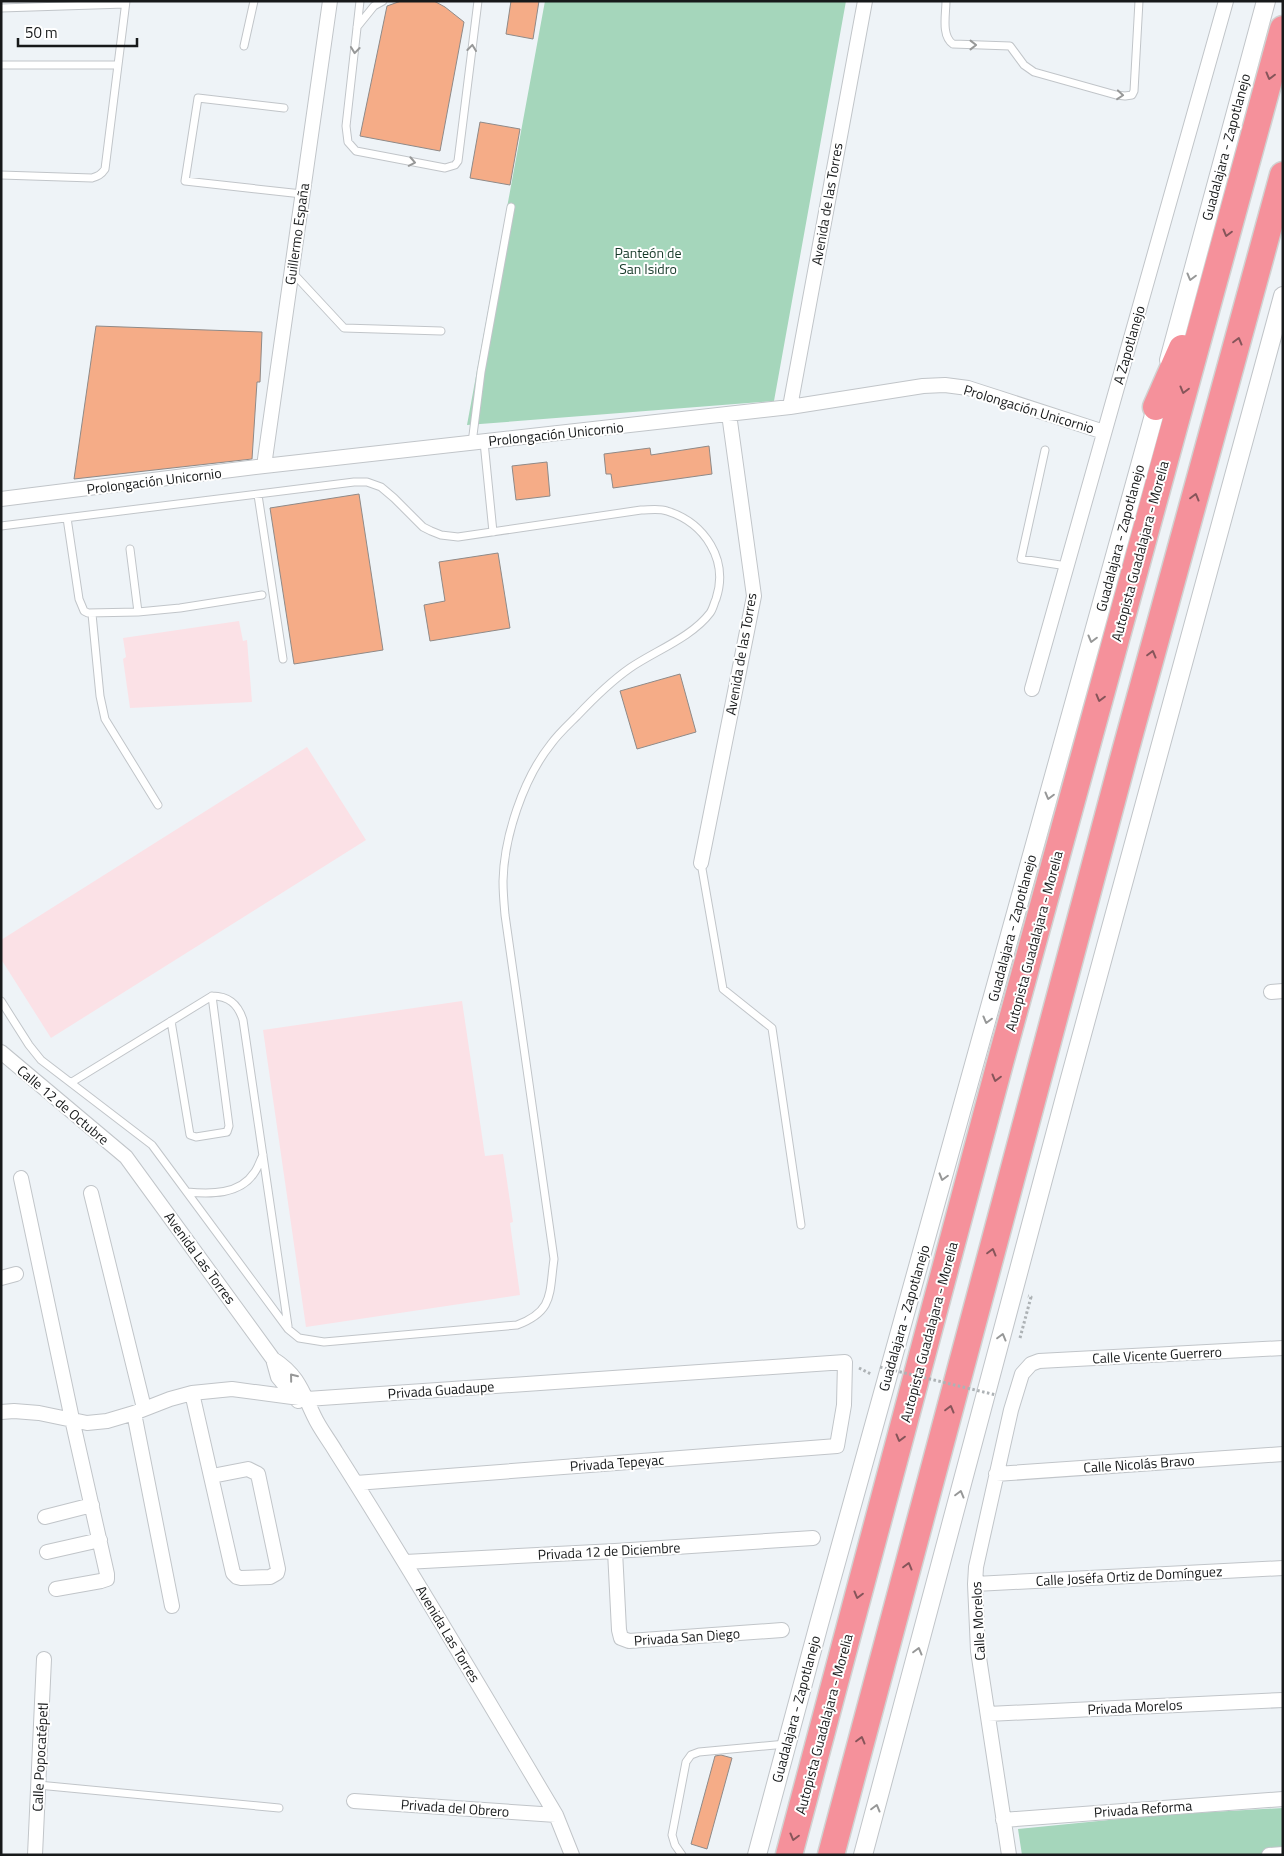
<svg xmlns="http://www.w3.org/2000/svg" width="1284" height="1856" viewBox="0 0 1284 1856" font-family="'Titillium Web',sans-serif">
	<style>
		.industrial { fill: #fbe1e6 }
		.green { fill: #a5d6bb }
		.building { fill: #f5ac87; stroke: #8f8a88 }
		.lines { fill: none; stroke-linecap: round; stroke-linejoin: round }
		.service-casing { stroke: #c1c5c9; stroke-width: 9 }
		.minor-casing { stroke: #c1c5c9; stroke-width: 16 }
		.tertiary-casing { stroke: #c1c5c9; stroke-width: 20 }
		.motorway-casing { stroke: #d1d1d1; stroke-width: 29 }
		.path { stroke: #adb2b5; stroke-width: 3; stroke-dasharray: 2.5 2.5; stroke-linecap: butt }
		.service { stroke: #fff; stroke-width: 7 }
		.minor { stroke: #fff; stroke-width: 14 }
		.tertiary { stroke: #fff; stroke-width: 18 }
		.motorway { stroke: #f5919b; stroke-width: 26 }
		.path-bridge { stroke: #adb2b5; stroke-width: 3; stroke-dasharray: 2.5 2.5; stroke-linecap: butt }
		.oneway { stroke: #979898 }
		.oneway2 { stroke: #86555a }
		.labels { text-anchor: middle; stroke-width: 4; stroke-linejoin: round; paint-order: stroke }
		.street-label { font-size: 14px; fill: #17191a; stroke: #fff }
		.park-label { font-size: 14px; fill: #163928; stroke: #fff }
	</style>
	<rect width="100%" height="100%" fill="#eef3f7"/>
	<path class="industrial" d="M239 621 243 641 247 640 252 702 130 708 123 659 126 657 123 638Z
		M307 747 366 840 51 1038 1 959V940Z
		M462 1001 485 1156 503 1154 513 1222 510 1223 520 1295 306 1327 263 1030Z"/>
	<path class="green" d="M545 1H846L774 401 467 425Z
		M1283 1808V1855H1022L1018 1829 1159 1815Z"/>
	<path class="building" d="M401 1H434L445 7 464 22 440 151 360 136 387 6Z
		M511 1H539L533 39 506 34Z
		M480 122 520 129 510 185 470 178Z
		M96 326 262 332 260 382H257L252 459 74 479Z
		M709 446 712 474 613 488 611 474H606L604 454 650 448 651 455Z
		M547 462 550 496 516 500 512 466Z
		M359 494 383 650 294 664 270 508Z
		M498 553 510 628 430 641 424 605 445 601 439 562Z
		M680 674 696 732 637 749 620 691Z
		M721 1755 732 1758 707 1849 691 1844 715 1756Z"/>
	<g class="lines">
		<g class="service-casing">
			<path id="service" d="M360 1 346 126 348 142 356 151 445 168 455 165 458 161 478 1
				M946 1C946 14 941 36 953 44L1010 46 1024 65 1034 72 1116 95 1125 96 1132 95 1134 91 1139 1
				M1 8 125 4
				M357 27 374 6 383 1
				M244 46 254 1
				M1 65H118
				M284 108 198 98 185 181 302 194
				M1 175 92 178C98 176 101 175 105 169L126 1
				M292 272 344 328 441 331
				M484 442 493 532
				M472 443 481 372 511 207
				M1045 450 1021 559 1067 566
				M258 495 283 659
				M67 518 79 599 84 611 88 613 138 612 180 608 262 595
				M1 526 354 482H367L381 487 394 498 423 527 431 531 441 535 458 537 641 510C649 510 659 508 667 511 705 523 729 560 716 599 714 603 713 609 710 613 692 637 655 651 630 668 610 682 593 699 577 716 568 725 558 734 551 744 523 779 504 837 503 881 503 893 504 904 505 915L554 1259C549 1294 554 1311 517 1325L324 1342 299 1338 288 1329 152 1145 41 1060 29 1045 1 1001
				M130 549 138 612
				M92 614 100 696 105 719 158 805
				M701 863 723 989 772 1028 801 1225
				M171 1021 190 1135 196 1137 227 1132 229 1126 212 996
				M72 1082 212 996C229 996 238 1004 243 1020L288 1326
				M187 1192C210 1194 240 1195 254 1173 258 1168 260 1161 263 1155
				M38 1785 279 1808
				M682 1855 675 1845 672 1835 686 1762 691 1755 699 1752 786 1744"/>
		</g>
		<g class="minor-casing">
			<path id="minor" d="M790 407 865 1
				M264 466 330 1
				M1 499 264 466 790 407 923 386 945 385 968 388 1104 432
				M1032 689 1226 1
				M701 863 754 596 729 414
				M1271 992 1283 991
				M1 1052 126 1157 273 1359C298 1375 302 1391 314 1416 320 1429 329 1440 336 1452 412 1571 483 1693 556 1815L572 1855
				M21 1178 72 1419 107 1574V1579L101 1581 56 1589
				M91 1193 144 1408
				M1 1278 16 1274
				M273 1359 278 1377 298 1401
				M192 1393 233 1573 237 1577 241 1578 270 1577 277 1573 278 1569 258 1474 248 1469 212 1476
				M1 1412 14 1411 39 1413 87 1423 107 1421 134 1413 170 1399 192 1393 232 1389 307 1399 845 1362 844 1405 837 1446 356 1483
				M134 1413 172 1606
				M996 1474 1283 1454
				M45 1517 92 1505
				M615 1551 619 1630 621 1638 629 1641 782 1630
				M47 1552 100 1540
				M405 1562 615 1551 813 1538
				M975 1584 1283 1568
				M988 1714 1283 1700
				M354 1801 556 1815
				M1003 1820 1283 1799
				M35 1855 44 1659
				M1009 1855 978 1651 975 1584 976 1567 1011 1410 1022 1374 1031 1364 1039 1361 1283 1348
				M1269 1855 1283 1854"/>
		</g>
		<g class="tertiary-casing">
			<path id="tertiary" d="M1169 360 1266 1
				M757 1855 819 1624 1159 397
				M863 1855 1069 1082 1283 296"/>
		</g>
		<g class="motorway-casing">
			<path id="motorway" d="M1156 407 1182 348
				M789 1855 1000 1063 1283 29
				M831 1855 1125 752 1283 175"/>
		</g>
		<path class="path" d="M1020 1338 1031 1297 1028 1296
			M859 1368 871 1374"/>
		<use href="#service" class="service"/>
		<use href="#minor" class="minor"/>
		<use href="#tertiary" class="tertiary"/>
		<use href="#motorway" class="motorway"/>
		<path class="path-bridge" d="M880 1367 996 1395"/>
	</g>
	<defs><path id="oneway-chevron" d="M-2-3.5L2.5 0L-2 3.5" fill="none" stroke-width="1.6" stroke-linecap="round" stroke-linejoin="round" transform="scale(1.25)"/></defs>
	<g class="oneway">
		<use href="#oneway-chevron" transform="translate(973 45)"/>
		<use href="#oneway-chevron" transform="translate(472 48) rotate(-83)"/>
		<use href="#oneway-chevron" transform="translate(355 50) rotate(96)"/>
		<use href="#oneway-chevron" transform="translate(1120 95) rotate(5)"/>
		<use href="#oneway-chevron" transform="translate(412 162) rotate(11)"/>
		<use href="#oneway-chevron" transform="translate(1191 277) rotate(105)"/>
		<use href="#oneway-chevron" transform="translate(1092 639) rotate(105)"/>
		<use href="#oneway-chevron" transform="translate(1049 796) rotate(105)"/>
		<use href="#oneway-chevron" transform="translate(987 1020) rotate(105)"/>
		<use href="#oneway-chevron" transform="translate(943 1177) rotate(106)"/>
		<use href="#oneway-chevron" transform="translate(1002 1337) rotate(-75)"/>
		<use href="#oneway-chevron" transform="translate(293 1377) rotate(-129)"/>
		<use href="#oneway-chevron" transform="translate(960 1494) rotate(-75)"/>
		<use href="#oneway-chevron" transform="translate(918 1651) rotate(-75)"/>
		<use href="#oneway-chevron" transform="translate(876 1808) rotate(-75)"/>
	</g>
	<g class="oneway2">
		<use href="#oneway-chevron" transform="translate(1270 76) rotate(105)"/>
		<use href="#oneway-chevron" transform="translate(1227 233) rotate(105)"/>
		<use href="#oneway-chevron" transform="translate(1238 341) rotate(-75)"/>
		<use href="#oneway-chevron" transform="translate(1184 390) rotate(105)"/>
		<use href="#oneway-chevron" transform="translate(1195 497) rotate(-75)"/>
		<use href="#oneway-chevron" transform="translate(1152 654) rotate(-75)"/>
		<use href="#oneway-chevron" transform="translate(1100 698) rotate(105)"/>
		<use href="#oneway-chevron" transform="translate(996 1078) rotate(105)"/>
		<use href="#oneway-chevron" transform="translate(992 1252) rotate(-75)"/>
		<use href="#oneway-chevron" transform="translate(950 1409) rotate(-75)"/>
		<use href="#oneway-chevron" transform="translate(900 1438) rotate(105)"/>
		<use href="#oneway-chevron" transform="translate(908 1566) rotate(-75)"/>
		<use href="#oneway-chevron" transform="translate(858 1595) rotate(105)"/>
		<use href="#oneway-chevron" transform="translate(861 1740) rotate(-75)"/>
		<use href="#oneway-chevron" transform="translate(794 1837) rotate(105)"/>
	</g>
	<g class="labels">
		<g class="street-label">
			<text transform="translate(1226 147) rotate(-75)" y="5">Guadalajara - Zapotlanejo</text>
			<text transform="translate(827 204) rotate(-80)" y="5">Avenida de las Torres</text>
			<text transform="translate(297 234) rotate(-82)" y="5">Guillermo España</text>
			<text transform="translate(1129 345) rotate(-74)" y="5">A Zapotlanejo</text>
			<text transform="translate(1029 409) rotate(17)" y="5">Prolongación Unicornio</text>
			<text transform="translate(556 434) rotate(-6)" y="5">Prolongación Unicornio</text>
			<text transform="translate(154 481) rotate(-7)" y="5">Prolongación Unicornio</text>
			<text transform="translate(1120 538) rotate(-75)" y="5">Guadalajara - Zapotlanejo</text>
			<text transform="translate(1140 551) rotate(-75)" y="5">Autopista Guadalajara - Morelia</text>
			<text transform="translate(741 654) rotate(-80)" y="5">Avenida de las Torres</text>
			<text transform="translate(1012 928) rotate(-75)" y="5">Guadalajara - Zapotlanejo</text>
			<text transform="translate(1034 941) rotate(-75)" y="5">Autopista Guadalajara - Morelia</text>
			<text transform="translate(63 1105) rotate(40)" y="5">Calle 12 de Octubre</text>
			<text transform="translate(200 1258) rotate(54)" y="5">Avenida Las Torres</text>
			<text transform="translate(904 1318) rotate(-74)" y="5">Guadalajara - Zapotlanejo</text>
			<text transform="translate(929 1332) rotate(-75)" y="5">Autopista Guadalajara - Morelia</text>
			<text transform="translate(1157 1355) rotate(-3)" y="5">Calle Vicente Guerrero</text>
			<text transform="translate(441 1390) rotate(-4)" y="5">Privada Guadaupe</text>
			<text transform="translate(617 1463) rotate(-4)" y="5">Privada Tepeyac</text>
			<text transform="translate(1139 1464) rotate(-4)" y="5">Calle Nicolás Bravo</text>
			<text transform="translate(609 1551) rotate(-3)" y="5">Privada 12 de Diciembre</text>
			<text transform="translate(1129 1576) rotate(-3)" y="5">Calle Joséfa Ortiz de Domínguez</text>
			<text transform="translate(978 1621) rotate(-93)" y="5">Calle Morelos</text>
			<text transform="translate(448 1634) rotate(59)" y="5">Avenida Las Torres</text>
			<text transform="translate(687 1637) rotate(-4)" y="5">Privada San Diego</text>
			<text transform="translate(1135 1707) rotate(-3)" y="5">Privada Morelos</text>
			<text transform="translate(796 1709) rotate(-75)" y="5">Guadalajara - Zapotlanejo</text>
			<text transform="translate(824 1724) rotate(-75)" y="5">Autopista Guadalajara - Morelia</text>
			<text transform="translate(40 1757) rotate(-87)" y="5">Calle Popocatépetl</text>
			<text transform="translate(455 1808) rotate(4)" y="5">Privada del Obrero</text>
			<text transform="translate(1143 1809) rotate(-4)" y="5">Privada Reforma</text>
		</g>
		<g class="park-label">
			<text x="648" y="258">Panteón de<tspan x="648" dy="16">San Isidro</tspan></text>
		</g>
	</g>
	<rect width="1284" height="1856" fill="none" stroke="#17191a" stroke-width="5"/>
	<path d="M18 38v8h119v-8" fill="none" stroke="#17191a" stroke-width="2.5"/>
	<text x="25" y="38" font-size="15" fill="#17191a" stroke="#ffffff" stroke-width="4" paint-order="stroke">50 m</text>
</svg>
